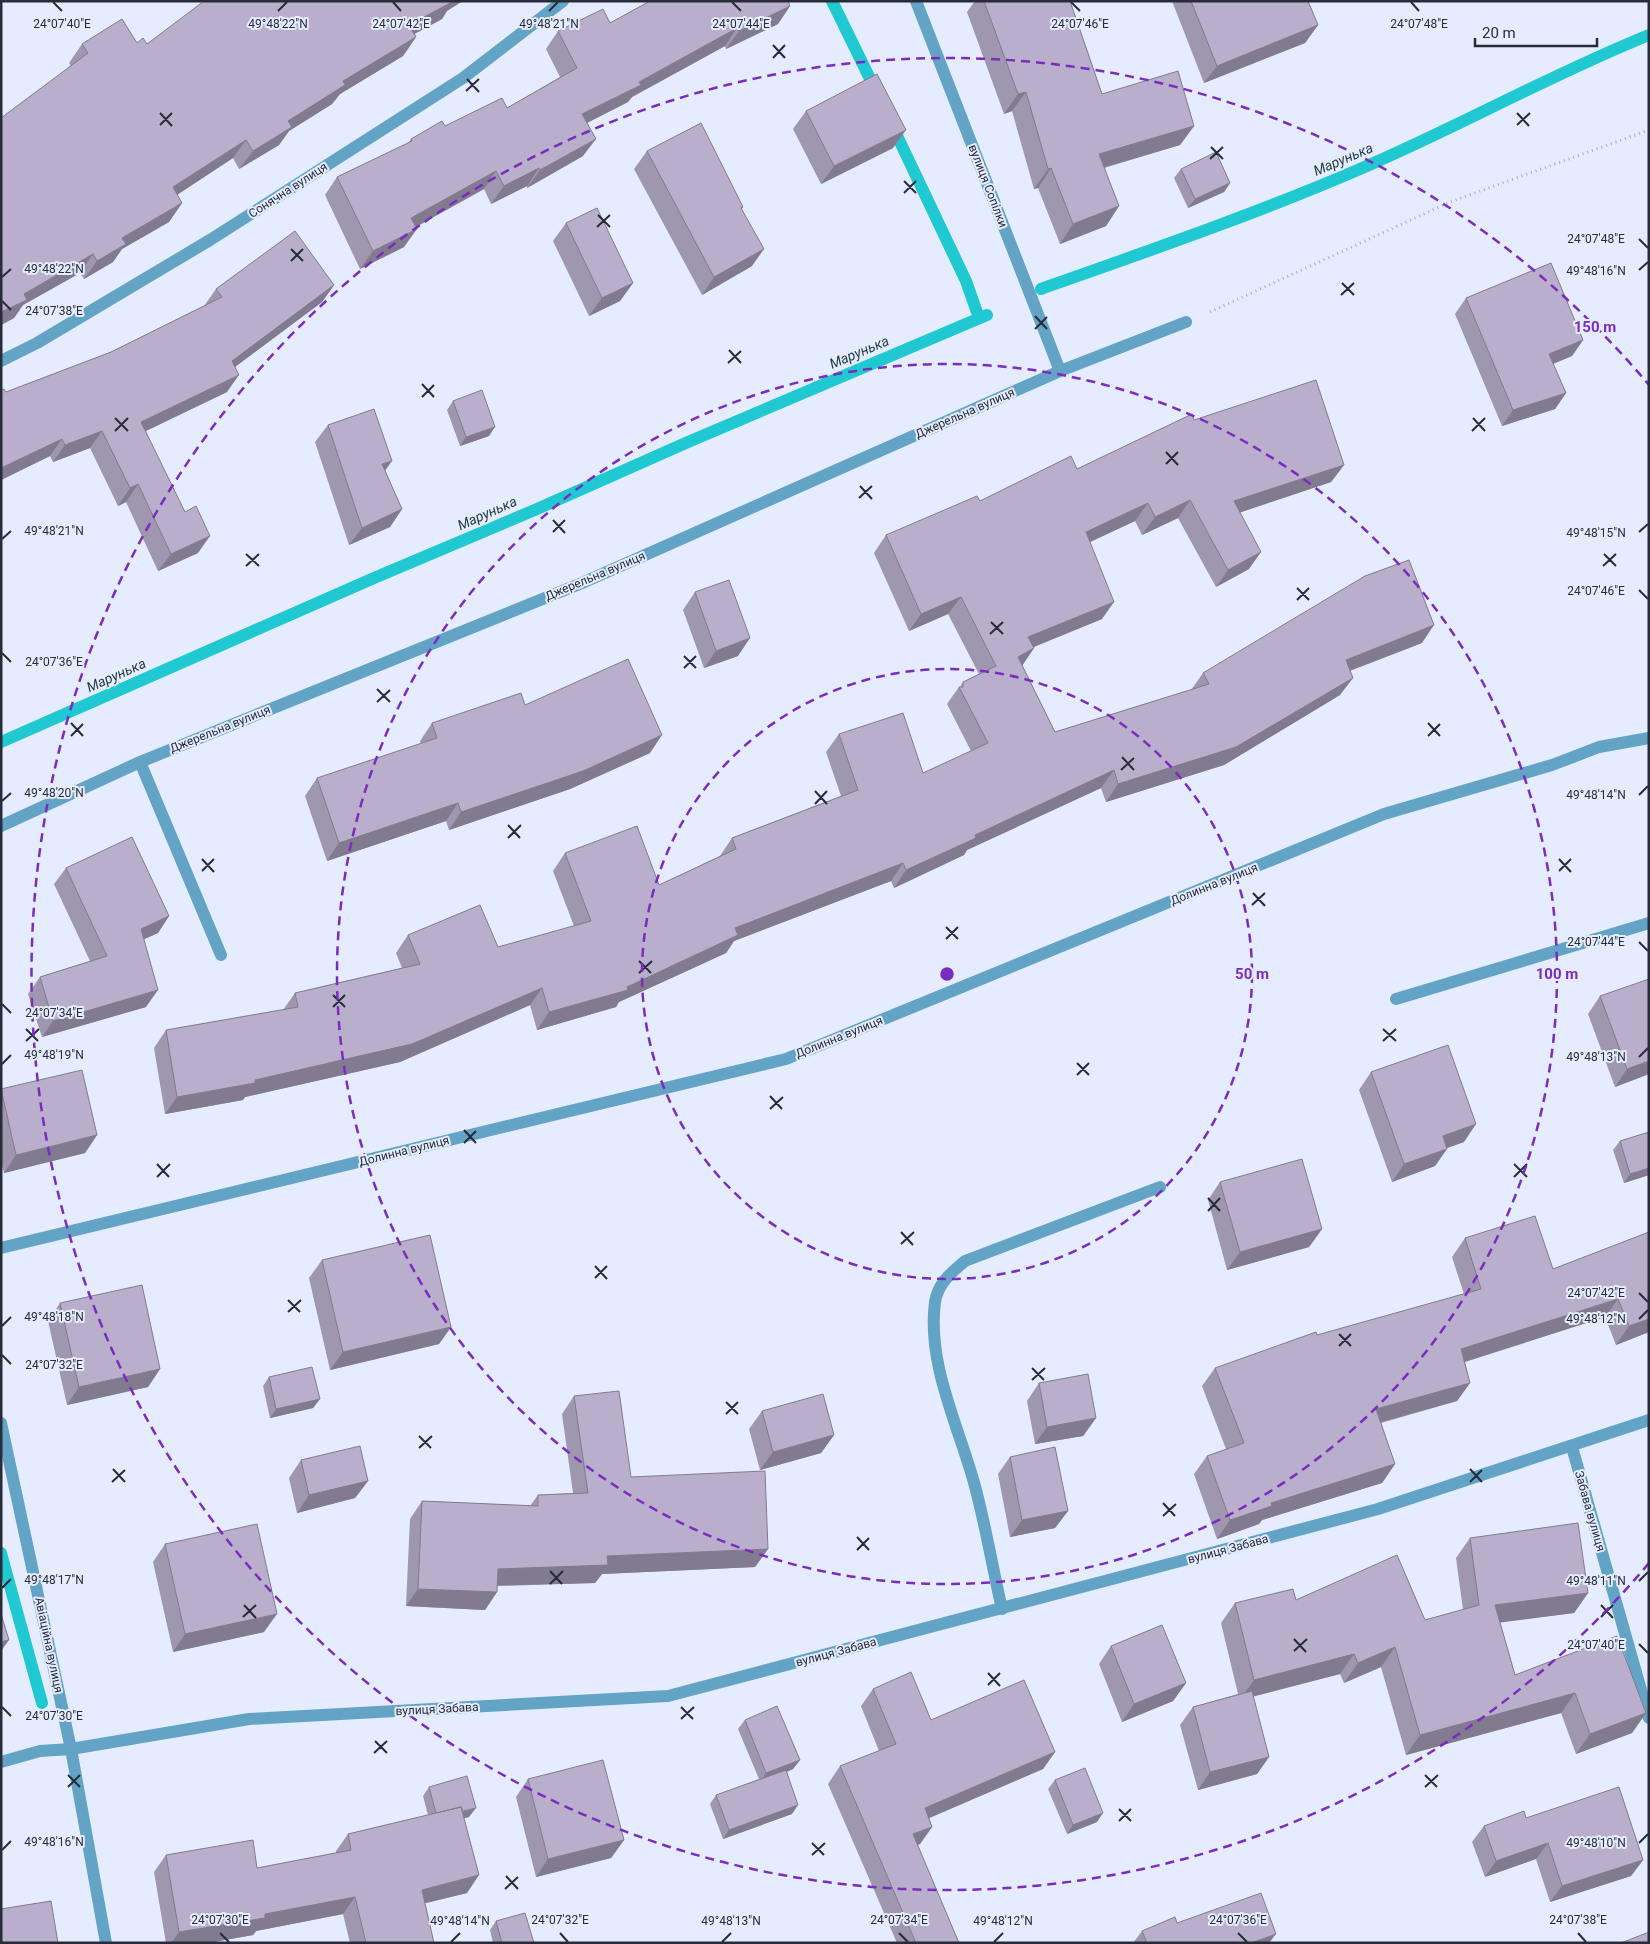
<svg xmlns="http://www.w3.org/2000/svg" width="1650" height="1944" viewBox="0 0 1650 1944" font-family="Roboto,sans-serif">
	<style>
		.lines { fill: none; stroke-linecap: round; stroke-linejoin: round }
		.stream { stroke: #20c9d1; stroke-width: 12 }
		.path { stroke: #a6acbd; stroke-width: 3; stroke-dasharray: 1 4; stroke-linecap: butt }
		.minor { stroke: #63a3c6; stroke-width: 12 }
		.wall { fill: #9f96af }
		.shaded-wall { fill: #827a8f }
		.building { fill: #b9aecc; stroke: #827a8f }
		.ticks { fill: none; stroke: #272c38; stroke-width: 2 }
		.ring { fill: none; stroke: #7b2cbf; stroke-width: 2.5; stroke-dasharray: 9 6 }
		.labels { text-anchor: middle; stroke-width: 4; stroke-linejoin: round; paint-order: stroke }
		.street-label { font-size: 12px; fill: #272c38; stroke: #e5ecff }
		.water-label { font-size: 14px; font-style: italic; fill: #243d3e; stroke: #e5ecff }
		.ticks-label { font-size: 12px; text-anchor: middle; fill: #272c38; stroke: #e5ecff; stroke-width: 4; stroke-linejoin: round; paint-order: stroke }
		.centre { fill: #7b2cbf; stroke: #e5ecff; stroke-width: 2.5 }
		.ring-label { font-size: 15px; text-anchor: middle; font-weight: bold; fill: #7b2cbf; stroke: #e5ecff; stroke-width: 4; stroke-linejoin: round; paint-order: stroke }
	</style>
	<rect width="100%" height="100%" fill="#e5ecff"/>
	<g class="lines">
		<path class="stream" d="M832 1 877 93
			M892 125 966 281 979 318
			M1041 289C1148 251 1256 214 1360 169 1458 127 1550 75 1649 35
			M1 742 374 578 537 509 688 442 987 315
			M1 1553 42 1703"/>
		<path class="path" d="M1210 312 1450 202 1649 130"/>
		<path class="minor" d="M916 1 1060 371
			M1 361 37 343 210 240 463 78 563 1
			M140 762 221 955
			M1 826 140 762 582 583 1060 371 1186 322
			M1396 999 1649 923
			M1 1248 786 1059 1384 814 1552 765 1599 747 1649 738
			M1 1423 71 1749 106 1943
			M1572 1447 1649 1718
			M1002 1609C992 1566 985 1521 973 1479 957 1423 927 1362 935 1302 938 1283 952 1272 965 1261L1160 1187
			M1 1762 40 1751 71 1749 249 1719 668 1696 1378 1509 1649 1420"/>
	</g>
	<path class="wall" d="M975 1H1070L1102 94 1194 126 1180 145 1104 168 1119 206 1106 226 1060 244 1038 188 1034 189 1012 111 1004 114 967 12Z
		M1172 1H1308L1318 25 1305 43 1204 83Z
		M790 6 778 24 726 49 725 46 632 97 628 102 587 123 583 156 527 188V186L491 204 484 189 416 227 404 247 360 269 325 195 337 177 408 143 411 139 445 126 507 108 560 77 546 49 558 31 610 23Z
		M447 11 442 19 414 34 416 37 403 56 340 94 332 104 289 131 279 145 239 169 233 158 177 195 182 203 169 222 122 249 113 262 84 279 80 273 23 305 14 318 1 325V118L71 66 69 63 82 44 137 43 147 44Z
		M806 111 893 148 821 184 793 129Z
		M647 151 743 207 742 209 752 266 702 295 634 169Z
		M1181 169 1230 183 1224 192 1188 208 1174 178Z
		M566 223 633 283 620 301 589 316 553 241Z
		M334 285 322 302 235 367 227 392 146 431 198 553 158 571 126 502 118 506 90 448 53 462 50 456 1 480V390L6 392 111 352 204 306 216 289Z
		M1466 298 1583 340 1572 356 1553 364 1566 393 1555 409 1502 426 1455 314Z
		M453 401 489 436 460 446 447 410Z
		M1194 420 1344 465 1331 482 1240 512 1249 569 1216 587 1178 518 1142 535 1135 521 1090 542 1102 619 1034 647V648L1022 665 1055 732 1191 690 1203 673 1422 643 1350 671 1340 695 1224 765 1106 802 1101 788 967 850 964 855 894 888 891 881 734 941 726 953 619 1002 616 1007 537 1030 530 1005 400 1062 245 1097 243 1100 165 1114 154 1048 166 1030 283 1010 295 993 402 968 396 953 408 935 498 947 574 926 553 871 565 853 659 885 720 856 732 838 841 796 826 752 839 734 923 773 971 751 947 704 959 687H960L963 682 979 674 948 614 909 631 874 553 886 535 980 501 1077 469Z
		M328 425 385 471 402 509 390 527 349 545 315 442Z
		M695 592 738 656 704 668 683 610Z
		M525 705 650 753 570 789 449 830 446 821 327 861 305 796 317 778 421 744 420 741 432 723Z
		M66 868 169 916 158 933 144 939 146 1007 42 1037 28 994 40 977 90 961 54 884Z
		M1600 996 1649 1074 1615 1087 1588 1014Z
		M1371 1072 1464 1142 1447 1148 1435 1166 1392 1182 1359 1090Z
		M1 1089 97 1135 85 1153 4 1173 1 1162Z
		M1649 1132V1175L1624 1183 1613 1150 1620 1141Z
		M1220 1182 1322 1229 1309 1247 1227 1270 1208 1200Z
		M1649 1232V1332L1616 1345 1605 1317 1465 1362 1470 1383 1457 1401 1381 1423 1395 1464 1382 1483 1262 1520 1259 1524 1217 1539 1194 1474 1207 1456 1226 1449 1202 1386 1215 1368 1464 1294 1452 1257 1465 1238 1553 1269Z
		M322 1260 451 1327 439 1344 330 1370 309 1278Z
		M60 1303 160 1369 148 1387 67 1405 48 1321Z
		M269 1377 320 1399 313 1408 270 1418 263 1386Z
		M1039 1383 1096 1418 1083 1436 1035 1444 1027 1401Z
		M574 1396 631 1477 768 1549 755 1567 602 1574 595 1583 497 1586V1592L485 1610 406 1606 410 1519 422 1501 530 1506 538 1495 573 1493 562 1414Z
		M762 1411 834 1435 821 1453 760 1470 749 1429Z
		M1010 1457 1068 1511 1055 1528 1010 1537 998 1474Z
		M301 1460 368 1481 355 1498 297 1513 289 1478Z
		M1470 1538 1588 1593 1574 1613 1500 1622 1515 1675 1646 1713 1632 1733 1576 1754 1561 1713 1406 1755 1381 1667 1344 1683 1340 1674 1253 1696 1269 1757 1257 1774 1198 1790 1180 1725 1193 1707 1238 1694 1221 1623 1235 1603 1296 1600 1425 1620 1463 1610 1456 1558Z
		M165 1544 264 1632 173 1652 153 1562Z
		M1111 1646 1186 1683 1173 1701 1122 1722 1099 1664Z
		M873 1689 931 1720 1055 1752 1043 1769 929 1818 932 1827 920 1844 917 1845 959 1943H897L828 1784 840 1766 879 1751 861 1706Z
		M745 1720 800 1760 793 1769 787 1772 792 1814 723 1839 710 1804 716 1795 759 1779 738 1729Z
		M528 1779 624 1840 611 1858 536 1877 516 1797Z
		M1055 1780 1097 1822 1067 1834 1048 1789Z
		M429 1787 469 1817 464 1818 467 1893 425 1903 434 1943H350L343 1914 256 1931 253 1935 208 1943H166L154 1872 166 1855 257 1868 336 1853V1851L348 1834 428 1815 423 1796Z
		M1526 1818 1643 1860 1631 1876 1550 1902 1536 1859 1485 1877 1472 1842 1484 1826Z
		M496 1921 534 1943H493L490 1930Z
		M1177 1923 1269 1943H1133L1142 1931Z"/>
	<path class="shaded-wall" d="M450 1H463L447 11 442 19 396 44 409 25Z
		M790 6 778 24 726 49 739 31Z
		M1318 25 1305 43 1204 83 1217 66Z
		M737 28 725 46 632 97 628 102 569 132 582 114Z
		M416 37 403 56 340 94 332 104 289 131 279 145 239 169 253 151 288 121 343 81Z
		M1026 92 1012 111 1004 114 1018 94Z
		M1194 126 1180 145 1085 173 1099 154Z
		M906 130 893 148 821 184 834 166Z
		M596 139 583 156 527 188 540 170Z
		M246 140 233 158 160 206 173 187Z
		M539 168 527 186 491 204 504 186Z
		M1051 168 1038 188 1034 189 1048 169Z
		M496 171 484 189 399 236 411 218Z
		M1230 183 1224 192 1188 208 1195 199Z
		M182 203 169 222 122 249 113 262 84 279 97 261 122 238Z
		M1119 206 1106 226 1060 244 1073 224Z
		M417 229 404 247 360 269 373 251Z
		M764 249 752 266 702 295 714 277Z
		M93 254 80 273 23 305 14 318 1 325V312L24 294Z
		M633 283 620 301 589 316 602 298Z
		M334 285 322 302 220 378 232 361Z
		M1583 340 1572 356 1538 370 1549 354Z
		M239 375 227 392 129 439 141 422Z
		M1566 393 1555 409 1502 426 1513 410Z
		M495 427 489 436 460 446 466 437Z
		M102 431 90 448 53 462 65 445Z
		M62 439 50 456 1 480V468Z
		M392 461 379 479 382 464Z
		M1344 465 1331 482 1221 519 1234 501Z
		M138 484 126 502 118 506 130 488Z
		M1190 500 1178 518 1142 535 1155 517Z
		M1148 503 1135 521 1073 550 1086 532Z
		M402 509 390 527 349 545 362 528Z
		M210 536 198 553 158 571 171 554Z
		M1261 552 1249 569 1216 587 1228 570Z
		M961 597 948 614 909 631 921 614Z
		M1114 602 1102 619 1016 654 1028 637Z
		M1434 625 1422 643 1333 677 1346 660Z
		M750 638 738 656 704 668 716 651Z
		M1034 648 1022 666 1018 657Z
		M1353 678 1340 695 1224 765 1106 802 1118 784Z
		M662 735 650 753 570 789 449 830 461 812Z
		M1114 770 1101 788 967 850 964 855 894 888 906 870 975 835Z
		M458 803 446 821 327 861 339 843Z
		M903 863 891 881 734 941 726 953 619 1002 616 1007 537 1030 549 1012 627 987 735 928Z
		M169 916 158 933 129 946 141 929Z
		M542 988 530 1005 400 1062 245 1097 243 1100 165 1114 177 1097 255 1080Z
		M158 990 146 1007 42 1037 53 1021Z
		M1649 1061V1074L1615 1087 1627 1069Z
		M1476 1124 1464 1142 1430 1154 1443 1136Z
		M97 1135 85 1153 4 1173 16 1155Z
		M1447 1149 1435 1166 1392 1182 1404 1164Z
		M1649 1168V1175L1624 1183 1630 1174Z
		M1322 1229 1309 1247 1227 1270 1240 1252Z
		M1618 1299 1605 1317 1448 1367 1461 1349Z
		M1649 1319V1332L1616 1345 1629 1326Z
		M451 1327 439 1344 330 1370 343 1352Z
		M160 1369 148 1387 67 1405 79 1387Z
		M1470 1383 1457 1401 1363 1427 1376 1409Z
		M320 1399 313 1408 270 1418 276 1409Z
		M1096 1418 1083 1436 1035 1444 1047 1427Z
		M834 1435 821 1453 760 1470 773 1452Z
		M1395 1464 1382 1483 1262 1520 1259 1524 1217 1539 1230 1520 1271 1503Z
		M368 1481 355 1498 297 1513 309 1495Z
		M1068 1511 1055 1528 1010 1537 1022 1520Z
		M768 1549 755 1567 602 1574 595 1583 485 1586 498 1569 607 1556Z
		M418 1589 497 1592 485 1610 406 1606Z
		M1588 1593 1574 1613 1481 1625 1495 1605Z
		M277 1614 264 1632 173 1652 185 1634Z
		M9 1640 1 1651V1642Z
		M1395 1647 1381 1667 1344 1683 1358 1663Z
		M1354 1654 1340 1674 1240 1700 1254 1680Z
		M1186 1683 1173 1701 1122 1722 1134 1704Z
		M1575 1693 1561 1713 1406 1755 1420 1735Z
		M1646 1713 1632 1733 1576 1754 1590 1734Z
		M1055 1752 1043 1769 913 1825 925 1808Z
		M1269 1757 1257 1774 1198 1790 1210 1772Z
		M800 1760 793 1769 760 1782 766 1773Z
		M798 1805 792 1814 723 1839 729 1830Z
		M476 1808 469 1817 431 1827 437 1818Z
		M1103 1813 1097 1822 1067 1834 1073 1825Z
		M932 1827 920 1844 901 1851 913 1834Z
		M624 1840 611 1858 536 1877 548 1859Z
		M1548 1843 1536 1859 1485 1877 1496 1861Z
		M1643 1860 1631 1876 1550 1902 1562 1886Z
		M479 1875 467 1893 410 1907 422 1890Z
		M355 1897 343 1914 256 1931 253 1935 208 1943H171L179 1932 265 1914Z
		M1276 1934 1269 1943H1251Z"/>
	<path class="building" d="M204 1H454L409 25 416 37 343 81 345 85 288 121 292 127 253 151 246 140 173 187 182 203 122 238 126 244 97 261 93 254 24 294 27 300 1 312V140L2 139 1 138V118L88 53 82 44 122 19 137 43 143 38 147 44Z
		M650 1H788L790 6 739 31 737 28 639 82 641 85 582 114 596 139 540 170 539 168 504 186 496 171 411 218 417 229 373 251 337 177 412 141 411 139 442 121 445 126 502 98 507 108 577 68 558 31 603 9 610 23Z
		M984 1H1070L1102 94 1178 71 1194 126 1099 154 1119 206 1073 224 1051 168 1048 169 1026 92 1018 94Z
		M1191 1H1308L1318 25 1217 66Z
		M877 74 906 130 834 166 806 111Z
		M701 123 743 207 741 208 764 249 714 277 647 151Z
		M1216 152 1230 183 1195 199 1181 169Z
		M597 208 633 283 602 298 566 223Z
		M295 231 334 285 232 361 239 375 141 422 185 512 196 506 210 536 171 554 138 484 130 488 102 431 65 445 62 439 1 468V390L4 389 6 392 111 352 222 297 216 289Z
		M1551 263 1583 340 1549 354 1566 393 1513 410 1466 298Z
		M1316 380 1344 465 1234 501 1261 552 1228 570 1190 500 1155 517 1148 503 1086 532 1114 602 1028 637 1034 648 1018 657 1055 732 1209 684 1203 673 1365 576 1409 560 1434 625 1346 660 1353 678 1236 747 1118 784 1114 770 975 835 976 838 906 870 903 863 735 928 738 935 627 987 628 990 549 1012 542 988 412 1044 255 1080V1083L177 1097 166 1030 298 1007 295 993 420 964 408 935 480 905 498 947 591 921 565 853 637 826 659 885 736 849 732 838 858 790 839 734 903 713 923 773 988 743 959 687H963V682L996 666 961 597 921 614 886 535 977 496 980 501 1071 456 1077 469 1192 414 1194 420Z
		M482 390 495 427 466 437 453 401Z
		M374 409 392 461 382 464 402 509 362 528 328 425Z
		M729 580 750 638 716 651 695 592Z
		M628 659 662 735 583 771 461 812 458 803 339 843 317 778 437 738 432 723 521 693 525 705Z
		M132 837 169 916 141 929 158 990 53 1021 40 977 107 956 66 868Z
		M1649 979V1061L1627 1069 1600 996Z
		M1448 1045 1476 1124 1443 1136 1447 1149 1404 1164 1371 1072Z
		M82 1070 97 1135 16 1155 1 1089Z
		M1649 1132V1168L1630 1174 1620 1141Z
		M1302 1159 1322 1229 1240 1252 1220 1182Z
		M1535 1216 1553 1269 1649 1232V1319L1629 1326 1618 1299 1461 1349 1470 1383 1376 1409 1395 1464 1271 1503 1272 1506 1230 1520 1207 1456 1244 1443 1215 1368 1316 1332 1317 1335 1481 1289 1465 1238Z
		M430 1235 451 1327 343 1352 322 1260Z
		M142 1285 160 1369 79 1387 60 1303Z
		M312 1367 320 1399 276 1409 269 1377Z
		M1088 1374 1096 1418 1047 1427 1039 1383Z
		M619 1391 631 1477 765 1471 768 1549 607 1556 608 1565 498 1569 497 1592 418 1589 422 1501 538 1506V1495L588 1493 574 1396Z
		M823 1394 834 1435 773 1452 762 1411Z
		M360 1446 368 1481 309 1495 301 1460Z
		M1055 1447 1068 1511 1022 1520 1010 1457Z
		M1578 1523 1588 1593 1495 1605 1515 1675 1617 1636 1646 1713 1590 1734 1575 1693 1420 1735 1395 1647 1358 1663 1354 1654 1254 1680 1235 1603 1293 1589 1296 1600 1397 1555 1425 1620 1479 1605 1470 1538Z
		M257 1524 277 1614 185 1634 165 1544Z
		M1 1614 9 1640 1 1642Z
		M1162 1625 1186 1683 1134 1704 1111 1646Z
		M911 1672 931 1720 1024 1680 1055 1752 925 1808 932 1827 913 1834 959 1943H916L840 1766 896 1744 873 1689Z
		M1252 1691 1269 1757 1210 1772 1193 1707Z
		M777 1706 800 1760 766 1773 745 1720Z
		M603 1760 624 1840 548 1859 528 1779Z
		M1085 1768 1103 1813 1073 1825 1055 1780Z
		M786 1770 798 1805 729 1830 716 1795Z
		M467 1776 476 1808 463 1811 461 1807 436 1813 429 1787Z
		M1619 1787 1643 1860 1562 1886 1548 1843 1496 1861 1484 1826 1524 1811 1526 1818Z
		M461 1807 479 1875 422 1890 434 1943H366L355 1897 265 1914V1918L179 1932 166 1855 253 1840 257 1868 351 1850 348 1834Z
		M1261 1893 1276 1934 1251 1943H1147L1142 1931 1175 1917 1177 1923Z
		M51 1901 58 1943H1V1909Z
		M525 1913 534 1943H502L496 1921Z
		M1649 1932V1943H1621Z"/>
	<path class="ticks" d="M53 2 62 11M393 2 401 11M732 2 741 11M1071 2 1080 11M1411 2 1419 11M278 11 287 2M549 11 558 2M773 45 785 58M773 58 785 45M467 79 479 92M466 91 479 79M160 113 172 126M1517 113 1529 126M160 125 172 113M1517 125 1530 113M1211 147 1223 159M1210 159 1223 147M904 181 916 193M904 193 916 181M598 215 610 227M597 227 610 215M1639 239 1648 248M291 249 303 261M291 261 303 249M1639 270 1648 262M2 277 11 269M1342 283 1354 295M1341 295 1354 283M2 301 11 310M1035 316 1047 329M1035 329 1047 317M729 350 741 363M728 363 741 351M422 384 434 397M422 397 434 385M115 418 128 431M1473 418 1485 431M115 431 128 418M1472 431 1485 418M1166 452 1178 465M1166 464 1178 452M860 486 872 499M859 498 872 486M553 520 565 533M553 532 565 520M1639 532 1648 524M2 539 11 531M246 554 259 566M1604 554 1616 566M246 566 259 554M1603 566 1616 554M1297 588 1309 600M1639 590 1648 599M1297 600 1309 588M991 622 1003 634M990 634 1003 622M2 653 11 662M684 656 696 668M684 668 696 656M377 689 390 702M377 702 390 690M71 723 83 736M1428 723 1440 736M71 736 83 724M1428 736 1440 724M1122 757 1134 770M1121 770 1134 758M815 791 827 804M1639 795 1648 786M2 801 11 793M815 804 827 791M508 825 520 838M508 838 521 825M202 859 214 872M1559 859 1571 872M202 871 214 859M1559 871 1571 859M1253 893 1265 906M1252 905 1265 893M946 927 958 939M946 939 958 927M1639 942 1648 951M639 961 651 973M639 973 652 961M333 995 345 1007M2 1004 11 1013M333 1007 345 995M26 1029 38 1041M1383 1029 1396 1041M26 1041 39 1029M1383 1041 1396 1029M1639 1057 1648 1048M1077 1063 1089 1075M2 1064 11 1055M1077 1075 1089 1063M770 1096 782 1109M770 1109 783 1097M464 1130 476 1143M464 1143 476 1131M157 1164 169 1177M1514 1164 1527 1177M157 1177 170 1164M1514 1177 1527 1164M1208 1198 1220 1211M1208 1211 1220 1198M901 1232 913 1245M901 1244 914 1232M595 1266 607 1279M595 1278 607 1266M1639 1293 1648 1302M288 1300 300 1312M288 1312 301 1300M1639 1319 1648 1310M2 1326 11 1317M1339 1334 1351 1346M1339 1346 1351 1334M2 1355 11 1364M1032 1368 1044 1380M1032 1380 1045 1368M726 1402 738 1414M726 1414 738 1402M419 1436 431 1448M419 1448 432 1436M113 1469 125 1482M1470 1469 1482 1482M112 1482 125 1470M1470 1482 1482 1470M1163 1503 1175 1516M1163 1516 1176 1504M857 1537 869 1550M857 1550 869 1538M550 1571 562 1584M1639 1581 1648 1572M550 1584 563 1571M2 1588 11 1579M244 1605 256 1618M1601 1605 1613 1618M243 1617 256 1605M1601 1617 1613 1605M1294 1639 1306 1652M1639 1644 1648 1653M1294 1651 1307 1639M988 1673 1000 1686M988 1685 1000 1673M2 1707 11 1716M681 1707 693 1719M681 1719 694 1707M375 1741 387 1753M374 1753 387 1741M68 1775 80 1787M1425 1775 1437 1787M68 1787 80 1775M1425 1787 1438 1775M1119 1809 1131 1821M1119 1821 1131 1809M812 1843 824 1855M1639 1843 1648 1834M2 1850 11 1841M812 1855 825 1843M506 1876 518 1889M505 1889 518 1877M220 1933 229 1942M560 1933 568 1942M899 1933 908 1942M1238 1933 1247 1942M1578 1933 1586 1942M451 1942 460 1933M722 1942 731 1933M994 1942 1003 1933"/>
	<g class="ring">
		<circle cx="947" cy="974" r="305"/>
		<circle cx="947" cy="974" r="610"/>
		<path d="M1649 1563A916 916 0 1 1 1649 385"/>
	</g>
	<g class="labels">
		<g class="street-label">
			<text transform="translate(988 186) rotate(69)" y="4">вулиця Сопілки</text>
			<text transform="translate(288 190) rotate(-33)" y="4">Сонячна вулиця</text>
			<text transform="translate(965 413) rotate(-24)" y="4">Джерельна вулиця</text>
			<text transform="translate(595 576) rotate(-23)" y="4">Джерельна вулиця</text>
			<text transform="translate(220 729) rotate(-22)" y="4">Джерельна вулиця</text>
			<text transform="translate(1214 884) rotate(-22)" y="4">Долинна вулиця</text>
			<text transform="translate(839 1037) rotate(-22)" y="4">Долинна вулиця</text>
			<text transform="translate(404 1151) rotate(-14)" y="4">Долинна вулиця</text>
			<text transform="translate(1590 1511) rotate(74)" y="4">Забава вулиця</text>
			<text transform="translate(1228 1549) rotate(-15)" y="4">вулиця Забава</text>
			<text transform="translate(49 1645) rotate(78)" y="4">Авіаційна вулиця</text>
			<text transform="translate(836 1652) rotate(-15)" y="4">вулиця Забава</text>
			<text transform="translate(437 1709) rotate(-3)" y="4">вулиця Забава</text>
		</g>
		<g class="water-label">
			<text transform="translate(1343 159) rotate(-23)" y="5">Марунька</text>
			<text transform="translate(859 352) rotate(-23)" y="5">Марунька</text>
			<text transform="translate(487 513) rotate(-24)" y="5">Марунька</text>
			<text transform="translate(116 675) rotate(-24)" y="5">Марунька</text>
		</g>
	</g>
	<g class="ticks-label">
		<text x="278" y="28">49°48'22"N</text>
		<text x="549" y="28">49°48'21"N</text>
		<text x="1419" y="28">24°07'48"E</text>
		<text x="62" y="28">24°07'40"E</text>
		<text x="401" y="28">24°07'42"E</text>
		<text x="741" y="28">24°07'44"E</text>
		<text x="1080" y="28">24°07'46"E</text>
		<text x="1596" y="243">24°07'48"E</text>
		<text x="54" y="273">49°48'22"N</text>
		<text x="1596" y="275">49°48'16"N</text>
		<text x="54" y="315">24°07'38"E</text>
		<text x="54" y="535">49°48'21"N</text>
		<text x="1596" y="537">49°48'15"N</text>
		<text x="1596" y="595">24°07'46"E</text>
		<text x="54" y="666">24°07'36"E</text>
		<text x="54" y="797">49°48'20"N</text>
		<text x="1596" y="799">49°48'14"N</text>
		<text x="1596" y="946">24°07'44"E</text>
		<text x="54" y="1017">24°07'34"E</text>
		<text x="54" y="1059">49°48'19"N</text>
		<text x="1596" y="1061">49°48'13"N</text>
		<text x="1596" y="1297">24°07'42"E</text>
		<text x="54" y="1321">49°48'18"N</text>
		<text x="1596" y="1323">49°48'12"N</text>
		<text x="54" y="1369">24°07'32"E</text>
		<text x="54" y="1584">49°48'17"N</text>
		<text x="1596" y="1585">49°48'11"N</text>
		<text x="1596" y="1649">24°07'40"E</text>
		<text x="54" y="1720">24°07'30"E</text>
		<text x="54" y="1846">49°48'16"N</text>
		<text x="1596" y="1847">49°48'10"N</text>
		<text x="220" y="1924">24°07'30"E</text>
		<text x="560" y="1924">24°07'32"E</text>
		<text x="899" y="1924">24°07'34"E</text>
		<text x="1238" y="1924">24°07'36"E</text>
		<text x="1578" y="1924">24°07'38"E</text>
		<text x="460" y="1925">49°48'14"N</text>
		<text x="731" y="1925">49°48'13"N</text>
		<text x="1003" y="1925">49°48'12"N</text>
	</g>
	<circle cx="947" cy="974" r="8" class="centre"/>
	<g class="ring-label">
		<text x="1595" y="332">150 m</text>
		<text x="1252" y="979">50 m</text>
		<text x="1557" y="979">100 m</text>
	</g>
	<rect width="1650" height="1944" fill="none" stroke="#272c38" stroke-width="5"/>
	<path d="M1475 38v8h122v-8" fill="none" stroke="#272c38" stroke-width="2.5"/>
	<text x="1482" y="38" font-size="15" fill="#272c38" stroke="#e5ecff" stroke-width="4" paint-order="stroke">20 m</text>
</svg>
